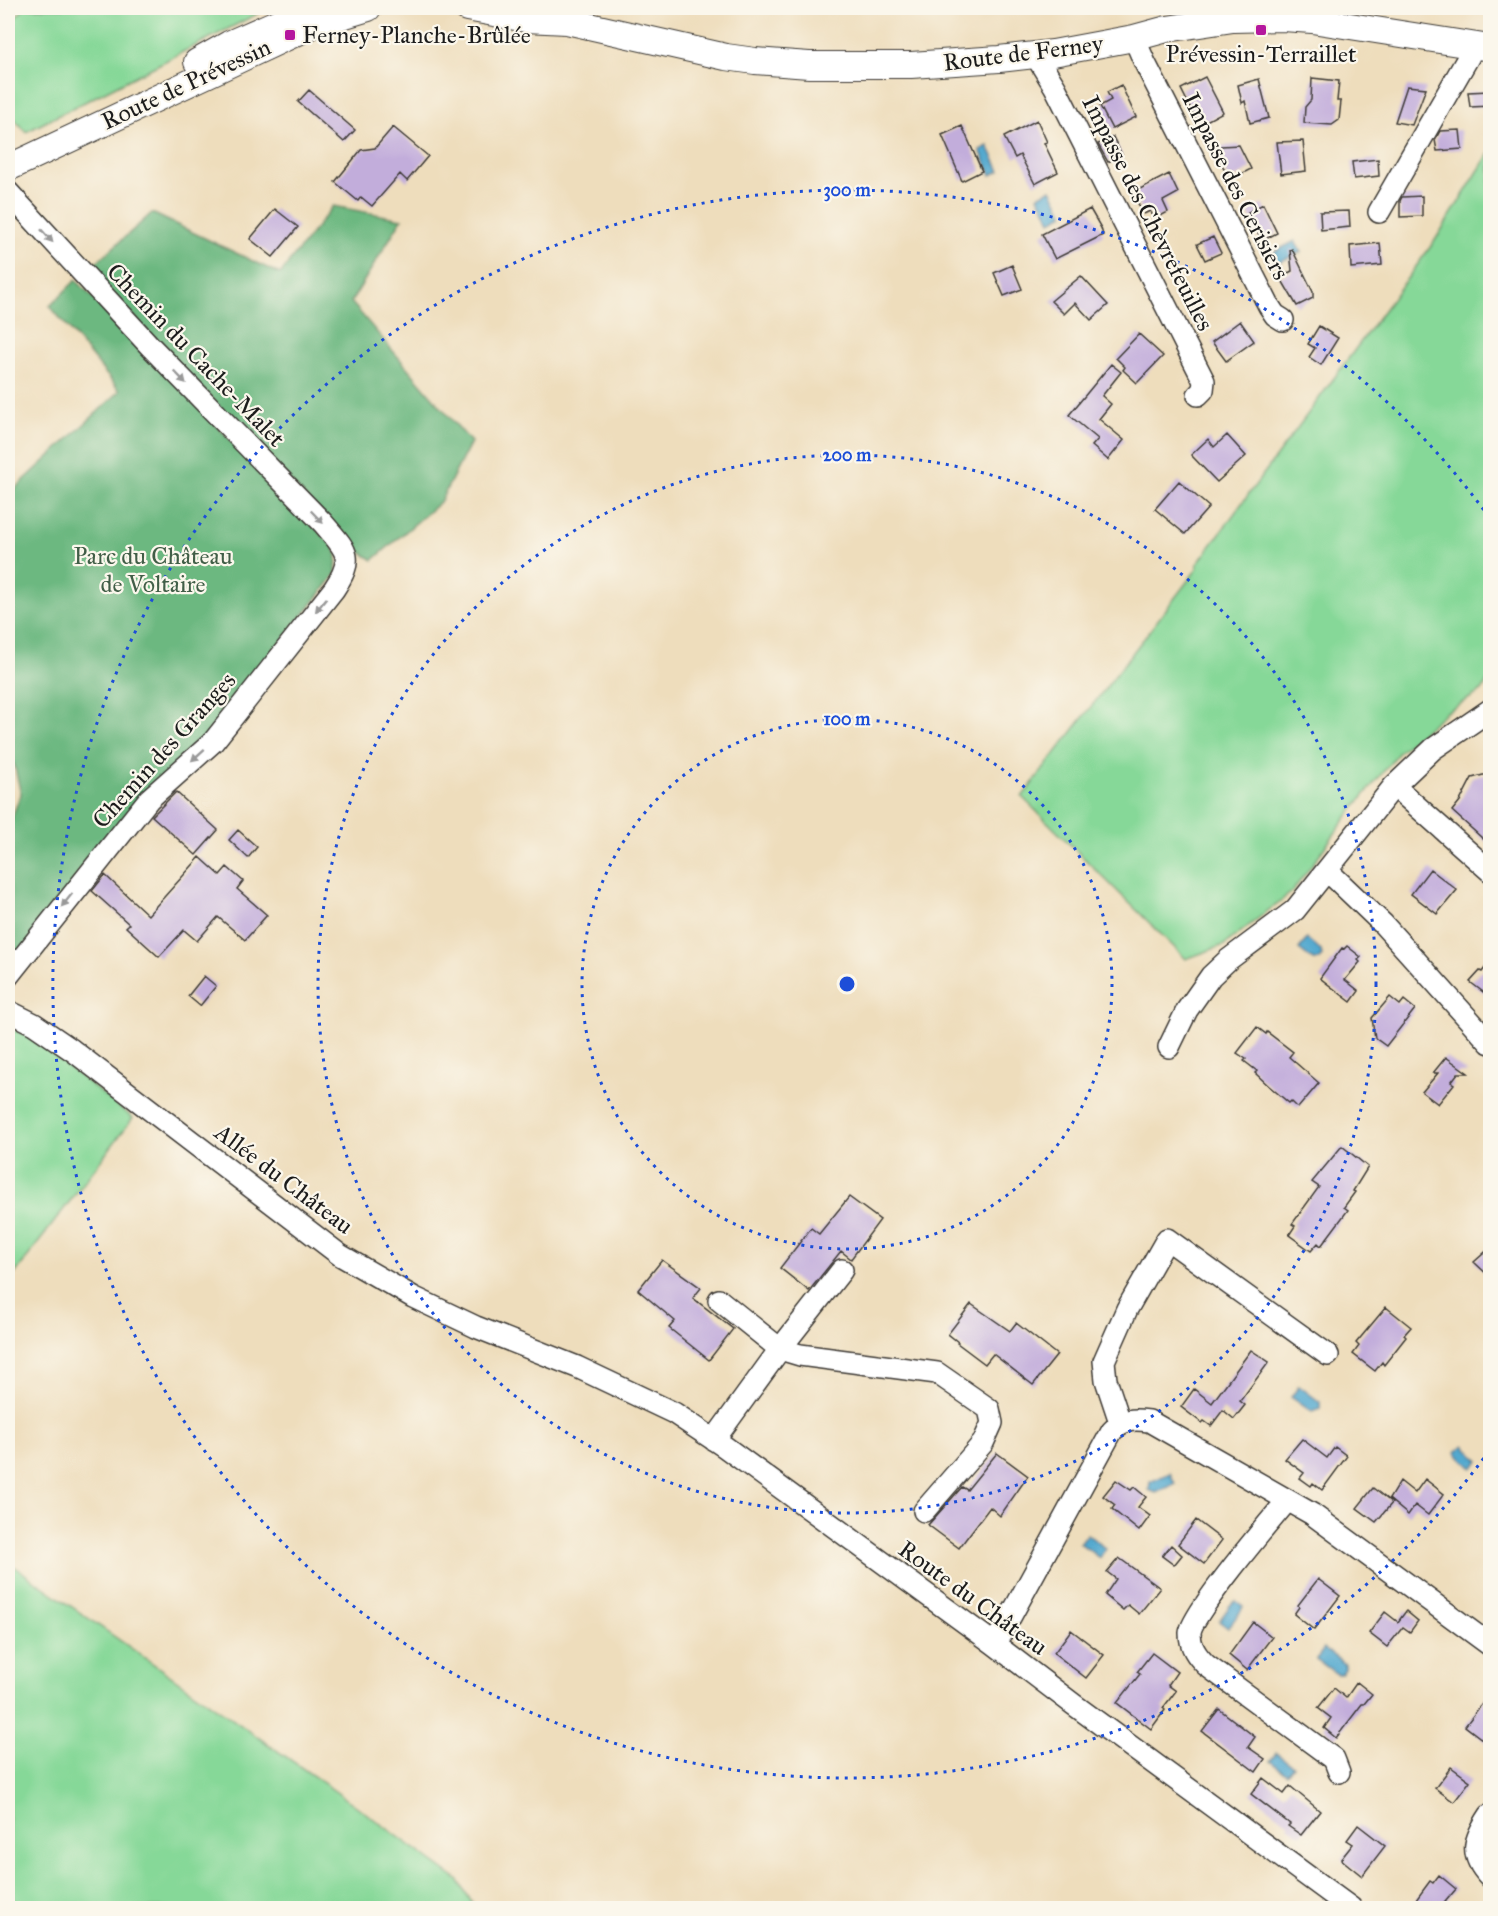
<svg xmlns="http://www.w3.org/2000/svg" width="1498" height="1916" viewBox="0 0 1498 1916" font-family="'IM FELL Great Primer',serif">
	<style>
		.green { fill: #86d898; stroke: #517a5a; stroke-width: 1.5 }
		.forest { fill: #6cb880; stroke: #446a4e; stroke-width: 1.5 }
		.water { fill: #52a9cf; stroke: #376276; stroke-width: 1.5 }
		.building { fill: #c2addb }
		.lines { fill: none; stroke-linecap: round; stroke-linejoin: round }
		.minor-casing { stroke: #3c3934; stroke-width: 24 }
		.major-casing { stroke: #3c3934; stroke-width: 28 }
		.minor { stroke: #fff; stroke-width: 21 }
		.major { stroke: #fff; stroke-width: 26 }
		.oneway { fill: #999 }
		.ring { fill: none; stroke: #1d4ed8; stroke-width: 3; stroke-dasharray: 3 6 }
		.poi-dot { fill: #b5179e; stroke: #fbf7ec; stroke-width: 2 }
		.labels { text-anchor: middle; stroke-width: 4.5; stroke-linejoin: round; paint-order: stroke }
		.poi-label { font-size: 24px; fill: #1c1c1c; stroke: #fbf7ec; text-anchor: start }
		.street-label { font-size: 24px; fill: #1c1c1c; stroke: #fbf7ec }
		.park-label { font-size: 24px; fill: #415e47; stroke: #fbf7ec }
		.centre { fill: #1d4ed8; stroke: #fbf7ec; stroke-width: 3 }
		.ring-label { font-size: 18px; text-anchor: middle; font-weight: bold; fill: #1d4ed8; stroke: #fbf7ec; stroke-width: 4.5; stroke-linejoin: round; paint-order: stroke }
	</style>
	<rect width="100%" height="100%" fill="#fbf7ec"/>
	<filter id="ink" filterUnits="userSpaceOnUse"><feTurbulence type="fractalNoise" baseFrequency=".0167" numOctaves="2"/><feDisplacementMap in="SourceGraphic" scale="12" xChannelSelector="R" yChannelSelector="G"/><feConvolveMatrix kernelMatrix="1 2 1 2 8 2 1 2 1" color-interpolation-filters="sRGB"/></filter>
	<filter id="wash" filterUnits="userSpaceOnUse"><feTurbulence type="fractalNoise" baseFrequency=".008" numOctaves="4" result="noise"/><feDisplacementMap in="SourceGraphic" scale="24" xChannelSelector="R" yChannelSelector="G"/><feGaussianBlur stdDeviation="1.35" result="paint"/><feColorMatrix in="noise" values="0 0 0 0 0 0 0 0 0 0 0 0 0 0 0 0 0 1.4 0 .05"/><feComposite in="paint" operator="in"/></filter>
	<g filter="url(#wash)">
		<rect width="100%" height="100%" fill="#eeddbc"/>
		<path class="green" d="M25 8H269L26 132 8 112V24Z
			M1490 152V676L1482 691 1446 712 1400 751 1350 813 1292 892 1224 945 1186 959 1022 797 1197 569 1198 563 1434 242Z
			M8 1027 29 1036 133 1118 8 1283Z
			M8 1562 352 1803 459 1881 475 1908H8Z"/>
		<path class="forest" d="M333 206 402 219 351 302 471 442 440 502 373 560 353 547 88 270 152 213 280 274Z
			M76 280 334 547 337 555 336 574 209 733 8 966V827L21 794 14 764 8 761V495L120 391 50 306Z"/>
		<path class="water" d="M988 146 1000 171 991 175 980 150Z
			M1051 189 1064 214 1051 221 1038 196Z
			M1295 241 1301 252 1277 263 1273 262 1270 257 1272 253Z
			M1307 939 1321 951 1322 956 1318 960H1313L1299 949Z
			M1299 1386 1320 1402V1409L1312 1412 1291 1397Z
			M1464 1445 1479 1461 1472 1468 1456 1452Z
			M1170 1473 1175 1484 1156 1493 1149 1490 1150 1482Z
			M1087 1534 1106 1549 1099 1558 1080 1543Z
			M1236 1601 1243 1606 1241 1611 1228 1628 1219 1621 1232 1603Z
			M1324 1649 1345 1664V1669L1341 1674H1337L1316 1659Z
			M1276 1753 1293 1766 1287 1774 1270 1761Z"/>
		<g id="blocks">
			<path class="building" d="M1205 77 1223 112 1199 125 1181 89Z
				M1312 78 1339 81 1337 101H1341L1339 120 1332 125 1304 123 1305 107 1311 100Z
				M1259 79 1269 118 1250 123 1245 101 1242 103 1238 85Z
				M1121 85 1136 117 1112 129 1100 106 1111 100 1107 92Z
				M1407 86 1426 88 1412 125 1395 122Z
				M309 90 355 130 344 142 298 102Z
				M1490 91 1491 106 1470 107 1468 92Z
				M1037 120 1047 142 1044 143 1058 172 1035 184 1020 155 1015 158 1004 137Z
				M962 126 982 171 962 181 942 135Z
				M393 127 428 156 407 181 400 174 372 206 361 197 358 201 335 182 361 150 375 148Z
				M1460 130 1462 149 1437 151 1435 140 1440 131Z
				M1113 137 1122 155 1108 162 1098 144Z
				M1303 141 1306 171 1281 174 1277 142Z
				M1239 145 1251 169 1230 180 1220 162 1218 163 1214 156V150L1221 146Z
				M1378 159 1379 176 1354 179 1352 162Z
				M1169 174 1178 193 1163 201 1168 212 1155 219 1150 211 1144 214 1132 193Z
				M1422 196V216L1400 217V201L1402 197Z
				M1263 204 1277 233 1262 241 1248 212Z
				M275 209 298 227 273 257 250 239Z
				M1090 209 1101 228 1103 235 1055 259 1042 234Z
				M1349 211 1350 227 1321 230 1320 212Z
				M1213 237 1221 253 1205 260 1197 244Z
				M1380 243 1382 265 1351 268 1350 246Z
				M1292 249 1313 292V298L1297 306 1280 277 1292 271 1290 250Z
				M1012 265 1022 289 1004 296 994 273Z
				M1081 276 1108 305 1091 320 1075 303 1064 314 1051 301Z
				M1240 321 1254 341 1226 361 1212 342Z
				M1319 326 1338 338 1321 365 1309 357 1315 348 1308 344Z
				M1139 334 1163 356 1137 383 1123 370 1125 367 1116 358Z
				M1111 364 1121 372 1102 396 1111 404 1099 419 1124 440 1108 460 1092 446 1098 439 1069 415Z
				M1227 435 1246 456 1217 482 1191 455 1208 439 1214 447Z
				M1179 481 1209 507 1185 534 1155 509Z
				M1483 775H1491V846L1452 811 1460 801 1472 778Z
				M176 792 218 830 196 855 152 816Z
				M238 830 257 847 248 858 229 840Z
				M200 857 220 875 227 867 243 881 237 889 267 915 245 940 218 917 197 941 184 930 159 957 126 927 129 924 92 891 105 875 148 915Z
				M1430 869 1457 890 1437 914 1411 894Z
				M1347 946 1361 957 1358 960 1360 962 1345 980 1359 991 1351 1002 1320 978 1342 948 1344 949Z
				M1491 960V998L1470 982 1480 971 1482 972Z
				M204 976 216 986 200 1006 188 996Z
				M1390 997 1400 1005 1404 1000 1415 1009 1386 1046 1375 1038 1372 1018Z
				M1257 1027 1266 1034 1267 1032 1293 1052 1289 1057 1319 1083 1298 1108 1291 1101 1289 1103 1269 1086 1255 1073 1257 1071 1244 1061 1246 1059 1237 1053Z
				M1446 1057 1468 1073H1458L1451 1082 1454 1084 1438 1104 1422 1092 1438 1073H1433Z
				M1342 1146 1368 1167 1353 1191 1355 1192 1344 1207 1348 1210 1321 1246 1318 1243 1311 1251 1289 1235 1295 1226 1292 1224 1319 1187 1312 1182Z
				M849 1197 880 1220 851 1259 841 1251 809 1291 780 1268 811 1228 819 1234Z
				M1491 1247V1278L1474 1262Z
				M662 1260 701 1288 693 1298 733 1329 709 1360 669 1328 675 1321 638 1290Z
				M971 1304 1010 1331 1016 1323 1057 1355 1033 1385 993 1354 985 1364 957 1343 958 1342 948 1334Z
				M1386 1307 1411 1327 1404 1335 1406 1337 1384 1365 1382 1362 1375 1371 1353 1354 1359 1346 1356 1343Z
				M1251 1350 1269 1362 1240 1401 1245 1405 1234 1419 1223 1410 1211 1426 1204 1421 1202 1423 1181 1407 1194 1389 1212 1403Z
				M1302 1439 1327 1458 1335 1447 1347 1456 1322 1490 1313 1483 1311 1486 1300 1478 1304 1473 1285 1459Z
				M997 1453 1028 1476 1000 1516 990 1507 959 1548 928 1525 962 1487 967 1490Z
				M1425 1479 1444 1494 1428 1515 1415 1505 1408 1515 1389 1499 1400 1481 1415 1493Z
				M1116 1480 1131 1490 1134 1487 1146 1497 1138 1507 1150 1516 1139 1531 1112 1509 1115 1505 1103 1496Z
				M1373 1488 1392 1503 1376 1522 1357 1508Z
				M1196 1520 1222 1540 1204 1564 1178 1544Z
				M1171 1545 1182 1555 1174 1565 1162 1556Z
				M1119 1558 1160 1588 1139 1614 1128 1605 1123 1610 1105 1595 1116 1579 1107 1572Z
				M1318 1579 1340 1596 1314 1630 1294 1614 1299 1607 1298 1605Z
				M1406 1611 1418 1621 1410 1632 1403 1627 1387 1647 1369 1633 1385 1612 1398 1622Z
				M1253 1622 1272 1637 1247 1670 1229 1655Z
				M1071 1630 1104 1655 1086 1678 1054 1653Z
				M1152 1653 1177 1672 1168 1685 1176 1691 1163 1708 1165 1710 1151 1729 1117 1703 1140 1674 1137 1672Z
				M1357 1682 1372 1694 1364 1704H1362L1336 1738 1324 1728 1331 1718 1318 1708 1334 1688 1346 1698Z
				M1491 1692V1746L1465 1726Z
				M1219 1709 1255 1737 1248 1747 1265 1759 1256 1772 1202 1731Z
				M1451 1767 1470 1781 1454 1802 1435 1788Z
				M1263 1778 1284 1794 1290 1786 1320 1811 1301 1835 1288 1826 1290 1824 1251 1794Z
				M1358 1825 1385 1846 1362 1876 1341 1859 1353 1844 1347 1840Z
				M1439 1875 1456 1889 1440 1908H1410L1430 1881 1433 1883Z"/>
		</g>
	</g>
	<g filter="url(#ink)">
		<use href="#blocks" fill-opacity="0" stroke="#3c3934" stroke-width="1.5"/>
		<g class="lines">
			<g class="minor-casing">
				<path id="minor" d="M1134 38 1145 63 1269 306 1275 315 1283 320
					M1036 56 1055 87 1204 381 1203 390 1198 395
					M8 192 150 346 323 523C346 550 356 556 334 589L213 742 149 799 8 976
					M1379 212 1469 56 1473 45
					M1394 786 1490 871
					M1326 872 1335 878 1383 924 1490 1043
					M8 1011 34 1024 72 1050 340 1255 413 1297 476 1327 577 1367 674 1413 725 1447 993 1643 1073 1704 1351 1908
					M1169 1047 1187 1010 1211 976 1228 960 1295 910 1394 786 1433 749 1490 710
					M719 1300 780 1349 842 1270
					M1120 1422 1106 1380 1104 1361 1127 1309 1167 1239 1328 1355
					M714 1440 780 1349 800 1355 937 1373 989 1409 992 1423 983 1443 924 1511
					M1287 1501C1270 1521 1191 1614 1190 1633 1190 1647 1197 1656 1206 1665L1334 1759 1339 1772
					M993 1643 1002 1632 1112 1431C1123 1419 1133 1419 1149 1421L1312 1514 1490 1645
					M1490 1815C1474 1839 1468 1854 1490 1877"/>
			</g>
			<g class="major-casing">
				<path id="major" d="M467 8 526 19 567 21 726 57 755 61 809 65H911L999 59 1053 53 1134 38 1167 29 1233 19 1283 18 1312 20 1490 48
					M197 62 229 44 310 8
					M8 168 315 24 368 8"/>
			</g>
			<use href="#minor" class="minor"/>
			<use href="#major" class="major"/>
		</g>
		<defs><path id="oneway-solid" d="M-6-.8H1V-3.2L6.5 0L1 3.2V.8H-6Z" transform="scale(1.5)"/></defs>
		<g class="oneway">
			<use href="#oneway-solid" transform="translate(47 236) rotate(48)"/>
			<use href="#oneway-solid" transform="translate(180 377) rotate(46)"/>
			<use href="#oneway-solid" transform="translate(317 517) rotate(46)"/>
			<use href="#oneway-solid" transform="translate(321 605) rotate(129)"/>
			<use href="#oneway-solid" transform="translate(198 755) rotate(138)"/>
			<use href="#oneway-solid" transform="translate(67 900) rotate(129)"/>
		</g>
	</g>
	<g class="ring">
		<circle cx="847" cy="984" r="265"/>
		<circle cx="847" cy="984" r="529"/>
		<path d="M1489 1451A794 794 0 1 1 1489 517"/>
	</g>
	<g class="poi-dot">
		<rect x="1255" y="24" width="12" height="12" rx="3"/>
		<rect x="284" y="29" width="12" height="12" rx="3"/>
	</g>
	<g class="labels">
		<g class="poi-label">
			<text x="302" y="43">Ferney-Planche-Brûlée</text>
			<text x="1261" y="62" text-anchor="middle">Prévessin-Terraillet</text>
		</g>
		<g class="street-label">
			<text transform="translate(1023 53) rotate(-7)" y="8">Route de Ferney</text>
			<text transform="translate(186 84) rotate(-25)" y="8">Route de Prévessin</text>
			<text transform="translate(1236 186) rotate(63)" y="8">Impasse des Cerisiers</text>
			<text transform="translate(1148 213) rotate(63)" y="8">Impasse des Chèvrefeuilles</text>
			<text transform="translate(196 355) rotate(46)" y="8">Chemin du Cache-Malet</text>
			<text transform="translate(164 750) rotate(-48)" y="8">Chemin des Granges</text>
			<text transform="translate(284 1179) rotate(37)" y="8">Allée du Château</text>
			<text transform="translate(973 1598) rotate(36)" y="8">Route du Château</text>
		</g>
		<g class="park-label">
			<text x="153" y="564">Parc du Château<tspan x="153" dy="28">de Voltaire</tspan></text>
		</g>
	</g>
	<circle cx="847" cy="984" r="9" class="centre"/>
	<g class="ring-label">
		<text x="847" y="196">300 m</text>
		<text x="847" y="461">200 m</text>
		<text x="847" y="725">100 m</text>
	</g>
	<rect width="1498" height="1916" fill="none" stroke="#fbf7ec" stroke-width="30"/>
</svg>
